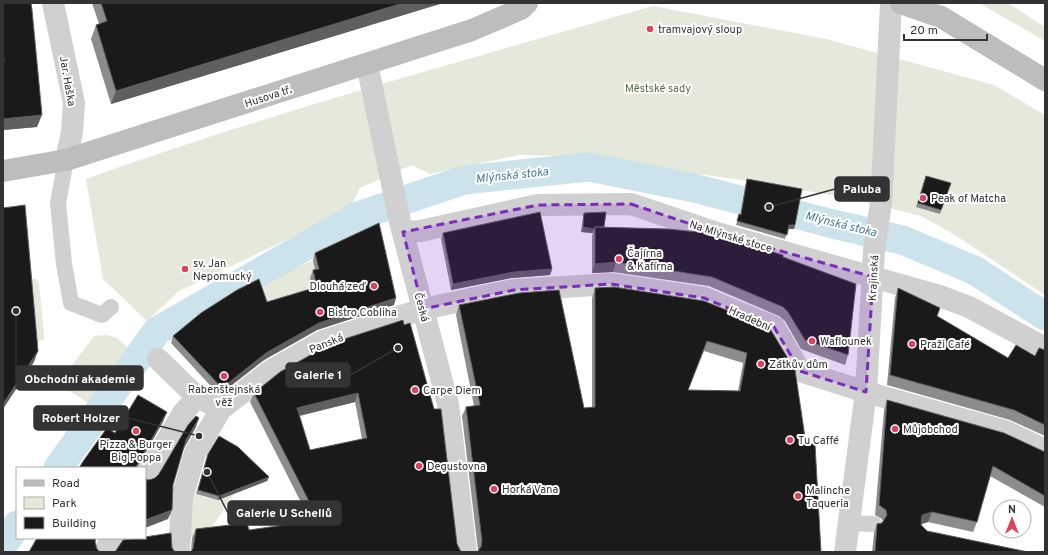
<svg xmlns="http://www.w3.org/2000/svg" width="1048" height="555" viewBox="0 0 1048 555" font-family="Overpass,sans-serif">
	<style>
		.green { fill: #e4e9dc }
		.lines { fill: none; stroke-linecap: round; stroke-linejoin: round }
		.canal { stroke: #cde3eb; stroke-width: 29 }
		.lane { stroke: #d0d0d0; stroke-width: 16 }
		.street { stroke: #d0d0d0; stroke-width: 22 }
		.secondary { stroke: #bdbdbd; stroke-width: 22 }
		.wall { fill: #8c8c8c; fill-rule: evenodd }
		.shaded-wall { fill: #5f5f5f }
		.building { fill: #1a1a1a; stroke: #5f5f5f; fill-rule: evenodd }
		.marked { fill: #7b2cbf; fill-opacity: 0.2; stroke: #7b2cbf; stroke-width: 3; stroke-dasharray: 8 5; stroke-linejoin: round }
		.poi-dot { fill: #de415f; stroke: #fff; stroke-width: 1.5 }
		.labels { text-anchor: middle; stroke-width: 4; stroke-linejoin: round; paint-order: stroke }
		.poi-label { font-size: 11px; fill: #333; stroke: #fff; text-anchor: start }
		.street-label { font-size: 11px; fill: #333; stroke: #fff }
		.park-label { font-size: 11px; fill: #5b6e41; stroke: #fff }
		.water-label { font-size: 12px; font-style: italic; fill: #437e93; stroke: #fff }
		.leader { fill: none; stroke: #333; stroke-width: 1.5 }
		.callout-dot { fill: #333; stroke: #fff; stroke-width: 1.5 }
		.callout { fill: #333; stroke: #333; stroke-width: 1.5 }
		.callout-label { font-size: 12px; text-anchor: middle; font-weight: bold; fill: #fff }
	</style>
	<rect width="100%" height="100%" fill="#fff"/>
	<path class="green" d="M979 3H1008L1045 27V41Z
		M653 6 826 39 994 85 1045 115V295L955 235 921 216 854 199 743 180 565 156 520 155 430 174 412 165 360 188 349 210 179 291 147 321 103 279 86 179C272 112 463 61 653 6Z
		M313 260 316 276 314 294 265 310 256 286Z
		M26 278 36 279 39 283 44 334V339L32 344Z
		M107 335 117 338 127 347 90 404 58 384 94 336Z
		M190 493 208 498 234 494 206 536 185 538Z"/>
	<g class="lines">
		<path class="canal" d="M58 468 157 331 358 216 464 180 589 167 694 188 833 224 902 240 974 270 1045 316
			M3 545 17 525"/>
		<path class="lane" d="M66 160 58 203 64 264 71 303 102 315 111 307
			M849 523 874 524"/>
		<path class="street" d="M53 3 74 103 72 132 66 160
			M367 64 400 222 448 404 466 552
			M403 232 420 231 538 205 631 204 717 233 940 296 969 307 1045 348
			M158 359 197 397 211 404
			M145 477 183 413 197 397
			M104 552 112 538
			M179 552 182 498 195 453 221 409 270 371 323 341 423 309 514 290 611 284 704 298 774 327 800 371 866 392 1005 431 1045 450
			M845 552 866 392 874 250 881 203 884 147 891 3"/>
		<path class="secondary" d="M901 3 941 17 1045 80
			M3 171 66 160 472 30 521 9 527 3"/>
	</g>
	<path class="wall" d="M3 3 37 127 3 130Z
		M92 3H443L111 104 91 39 96 25 99 24Z
		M747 179 795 225 794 229H788L785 239 736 225 739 214 740 215 746 183Z
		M924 181 951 183 940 214 916 207Z
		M584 213 604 227 783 257 848 355 845 365 801 349 785 321 779 316 709 286 613 272 592 273V236L593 233 581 232 583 217Z
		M443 233 552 269 550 275 511 278 451 290 441 239Z
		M315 253 394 305 317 330 264 360 219 395 171 343 173 336 267 302 313 288 310 278 313 270H315L313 260Z
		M595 288 769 327 821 552 478 550 462 416 466 407 474 406 456 315 459 305 584 408H592V298ZM704 351 743 363 738 391 688 390Z
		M898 288 937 317 1008 358 1035 356 1045 350V436L1010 420 887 385 895 298Z
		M332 343 457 544 460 550 191 551 192 538 196 529 249 530 297 524 298 519 309 518 250 402 254 393ZM355 402 362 439 310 450 300 416Z
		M887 400 1045 452V507L990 476 977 522 973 532 928 522 921 524 927 531 1028 552H872L874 533 877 524 882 523 883 522 882 519 875 515 884 410Z
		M208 454 269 477 267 481 218 500 196 494Z"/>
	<path class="shaded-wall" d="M403 3H443L111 104 116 91Z
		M42 115 37 127 3 130V119Z
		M789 225H795L794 229H787Z
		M583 227 594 229 593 233 581 232Z
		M616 262 613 272 592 273 595 264Z
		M552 269 550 275 511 278 451 290 453 284 514 272Z
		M396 298 394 305 317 330 264 360 219 395 222 388 266 353 319 323Z
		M38 351 34 362 3 409V404Z
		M358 393 355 402 293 417 297 408Z
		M167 412 163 422 137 468H136Z
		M199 418 196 427 183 450 186 440Z
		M269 477 267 481 218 500 219 496Z
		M172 510 168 519 145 528V520Z
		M932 512 928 522 919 525 922 515Z"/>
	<path class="building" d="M3 3H31L32 10 42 115 3 119V62H4L3 48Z
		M101 3H403L116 91 96 25 107 21Z
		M926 176 951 183 941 210 918 203Z
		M747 179 802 189 795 225H789L787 235 737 221 739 214 741 215Z
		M25 205 38 351 3 404V208Z
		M540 212 552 269 514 272 453 284 443 233Z
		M606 212 604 227H595L594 229 583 227 584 213Z
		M379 223 396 298 319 323 266 353 222 388 173 336 201 313 237 290 259 279 267 302 317 287 313 270 319 269 315 253Z
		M595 227 668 229 707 233 783 255V257L856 284 848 355 805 340 788 312 783 307 712 277 616 262 595 264Z
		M614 287 704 301 769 327 795 370 806 444H815L821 552H477L481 547 482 541 466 407 480 405 459 305 519 293 559 290 584 408 595 407V288ZM707 341 747 353 740 391 688 390Z
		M898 288 940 308 937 316 1008 358 1016 345 1035 356 1039 348 1045 350V425L1014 410 890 375Z
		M403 320 404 325 410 323 434 409H441L457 544 460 550 462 552H190L193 549 196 529 247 523 249 530 299 523 298 519 317 517 254 393 280 372 332 343ZM358 393 367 438 310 450 297 408Z
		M138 395 167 412 136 467V468H79L84 460 107 428 115 433Z
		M887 400 1004 433 1045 452V496L993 466 977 522 932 512 922 515 921 525 927 531 1028 552H875L877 524 882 523 887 515 886 510 879 505Z
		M196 416 199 418 186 440 173 485 172 510 145 520V479L149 480 155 478 159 474 188 425Z
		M219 436 238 447 269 477 219 496 198 490 208 454Z
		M171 533 172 548 175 552H115L123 540 138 538H145V537Z
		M37 538H96L95 542 97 549 100 552H29Z"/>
	<path class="marked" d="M631 204 717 233 873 277 866 392 800 371 774 327 704 298 611 284 514 290 423 309 403 232 538 205Z"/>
	<g class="poi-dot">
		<circle cx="650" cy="29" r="4"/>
		<circle cx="923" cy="198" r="4"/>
		<circle cx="619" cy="259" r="4"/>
		<circle cx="185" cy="269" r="4"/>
		<circle cx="374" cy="286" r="4"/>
		<circle cx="320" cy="312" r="4"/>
		<circle cx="812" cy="341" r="4"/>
		<circle cx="912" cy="344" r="4"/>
		<circle cx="761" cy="364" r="4"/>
		<circle cx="224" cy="376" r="4"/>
		<circle cx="415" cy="390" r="4"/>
		<circle cx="895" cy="429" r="4"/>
		<circle cx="136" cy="431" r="4"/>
		<circle cx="790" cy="440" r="4"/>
		<circle cx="419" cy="466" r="4"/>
		<circle cx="494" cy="489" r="4"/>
		<circle cx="798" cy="496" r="4"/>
	</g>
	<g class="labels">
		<g class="poi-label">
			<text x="658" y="33">tramvajový sloup</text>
			<text x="931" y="202">Peak of Matcha</text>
			<text x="627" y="257">Čajírna<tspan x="627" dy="13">&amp; Kafírna</tspan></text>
			<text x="193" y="267">sv. Jan<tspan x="193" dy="13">Nepomucký</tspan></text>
			<text x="366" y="290" text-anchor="end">Dlouhá zeď</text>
			<text x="328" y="316">Bistro Cobliha</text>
			<text x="820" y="345">Waflounek</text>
			<text x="920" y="348">Praži Café</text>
			<text x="769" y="368">Zátkův dům</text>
			<text x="224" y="393" text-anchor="middle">Rabenštejnská<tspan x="224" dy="13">věž</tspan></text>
			<text x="423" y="394">Carpe Diem</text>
			<text x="903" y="433">Můjobchod</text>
			<text x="798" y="444">Tu Caffé</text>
			<text x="136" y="448" text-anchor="middle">Pizza &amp; Burger<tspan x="136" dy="13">Big Poppa</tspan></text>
			<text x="427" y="470">Degustovna</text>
			<text x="502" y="493">Horká Vana</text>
			<text x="806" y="494">Malinche<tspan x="806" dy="13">Taqueria</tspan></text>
		</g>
		<g class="street-label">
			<text transform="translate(68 81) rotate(80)" y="4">Jar. Haška</text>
			<text transform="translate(268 96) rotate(-18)" y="4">Husova tř.</text>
			<text transform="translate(731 236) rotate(17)" y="4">Na Mlýnské stoce</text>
			<text transform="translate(873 278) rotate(-87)" y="4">Krajinská</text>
			<text transform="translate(422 307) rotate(75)" y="4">Česká</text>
			<text transform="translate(750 318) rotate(24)" y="4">Hradební</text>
			<text transform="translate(326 343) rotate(-22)" y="4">Panská</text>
		</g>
		<g class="park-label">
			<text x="658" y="92">Městské sady</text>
		</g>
		<g class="water-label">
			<text transform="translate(512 175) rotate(-6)" y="4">Mlýnská stoka</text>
			<text transform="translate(841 224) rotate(14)" y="4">Mlýnská stoka</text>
		</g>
	</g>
	<path class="leader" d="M769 207L835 189M398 348L350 375M16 311L16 378M199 436L128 418M207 472L228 513"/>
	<g class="callout-dot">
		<circle cx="769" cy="207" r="4"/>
		<circle cx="398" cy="348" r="4"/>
		<circle cx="16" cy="311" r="4"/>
		<circle cx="199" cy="436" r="4"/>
		<circle cx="207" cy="472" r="4"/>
	</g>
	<g class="callout">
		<rect x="835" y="177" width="54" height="24" rx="4"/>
		<rect x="286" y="363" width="64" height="24" rx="4"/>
		<rect x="16" y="366" width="127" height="24" rx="4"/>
		<rect x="34" y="406" width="94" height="24" rx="4"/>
		<rect x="228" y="501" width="113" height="24" rx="4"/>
	</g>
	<g class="callout-label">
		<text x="862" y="193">Paluba</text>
		<text x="318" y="379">Galerie 1</text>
		<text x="80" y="383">Obchodní akademie</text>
		<text x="81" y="422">Robert Holzer</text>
		<text x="284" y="517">Galerie U Schellů</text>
	</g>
	<rect width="1048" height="555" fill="none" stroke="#333333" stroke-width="8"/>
	<rect x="16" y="467" width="130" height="72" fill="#ffffff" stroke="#adadad"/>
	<rect x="24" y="480" width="20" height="6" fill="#bdbdbd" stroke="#adadad"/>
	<text x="52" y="487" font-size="12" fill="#333333">Road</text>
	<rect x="24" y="497" width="20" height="12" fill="#e4e9dc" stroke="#adadad"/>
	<text x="52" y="507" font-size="12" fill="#333333">Park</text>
	<rect x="24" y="517" width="20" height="12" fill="#1a1a1a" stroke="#adadad"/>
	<text x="52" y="527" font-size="12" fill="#333333">Building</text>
	<g transform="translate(1012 519)"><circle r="19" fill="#ffffff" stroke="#adadad"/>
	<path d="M0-3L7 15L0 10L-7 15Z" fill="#de415f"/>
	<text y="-6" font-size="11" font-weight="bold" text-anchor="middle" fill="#333333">N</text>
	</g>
	<path d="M904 34v6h83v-6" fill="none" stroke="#333333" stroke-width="2"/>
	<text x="910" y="34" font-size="12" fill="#333333" stroke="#ffffff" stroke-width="3" paint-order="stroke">20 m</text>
</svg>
